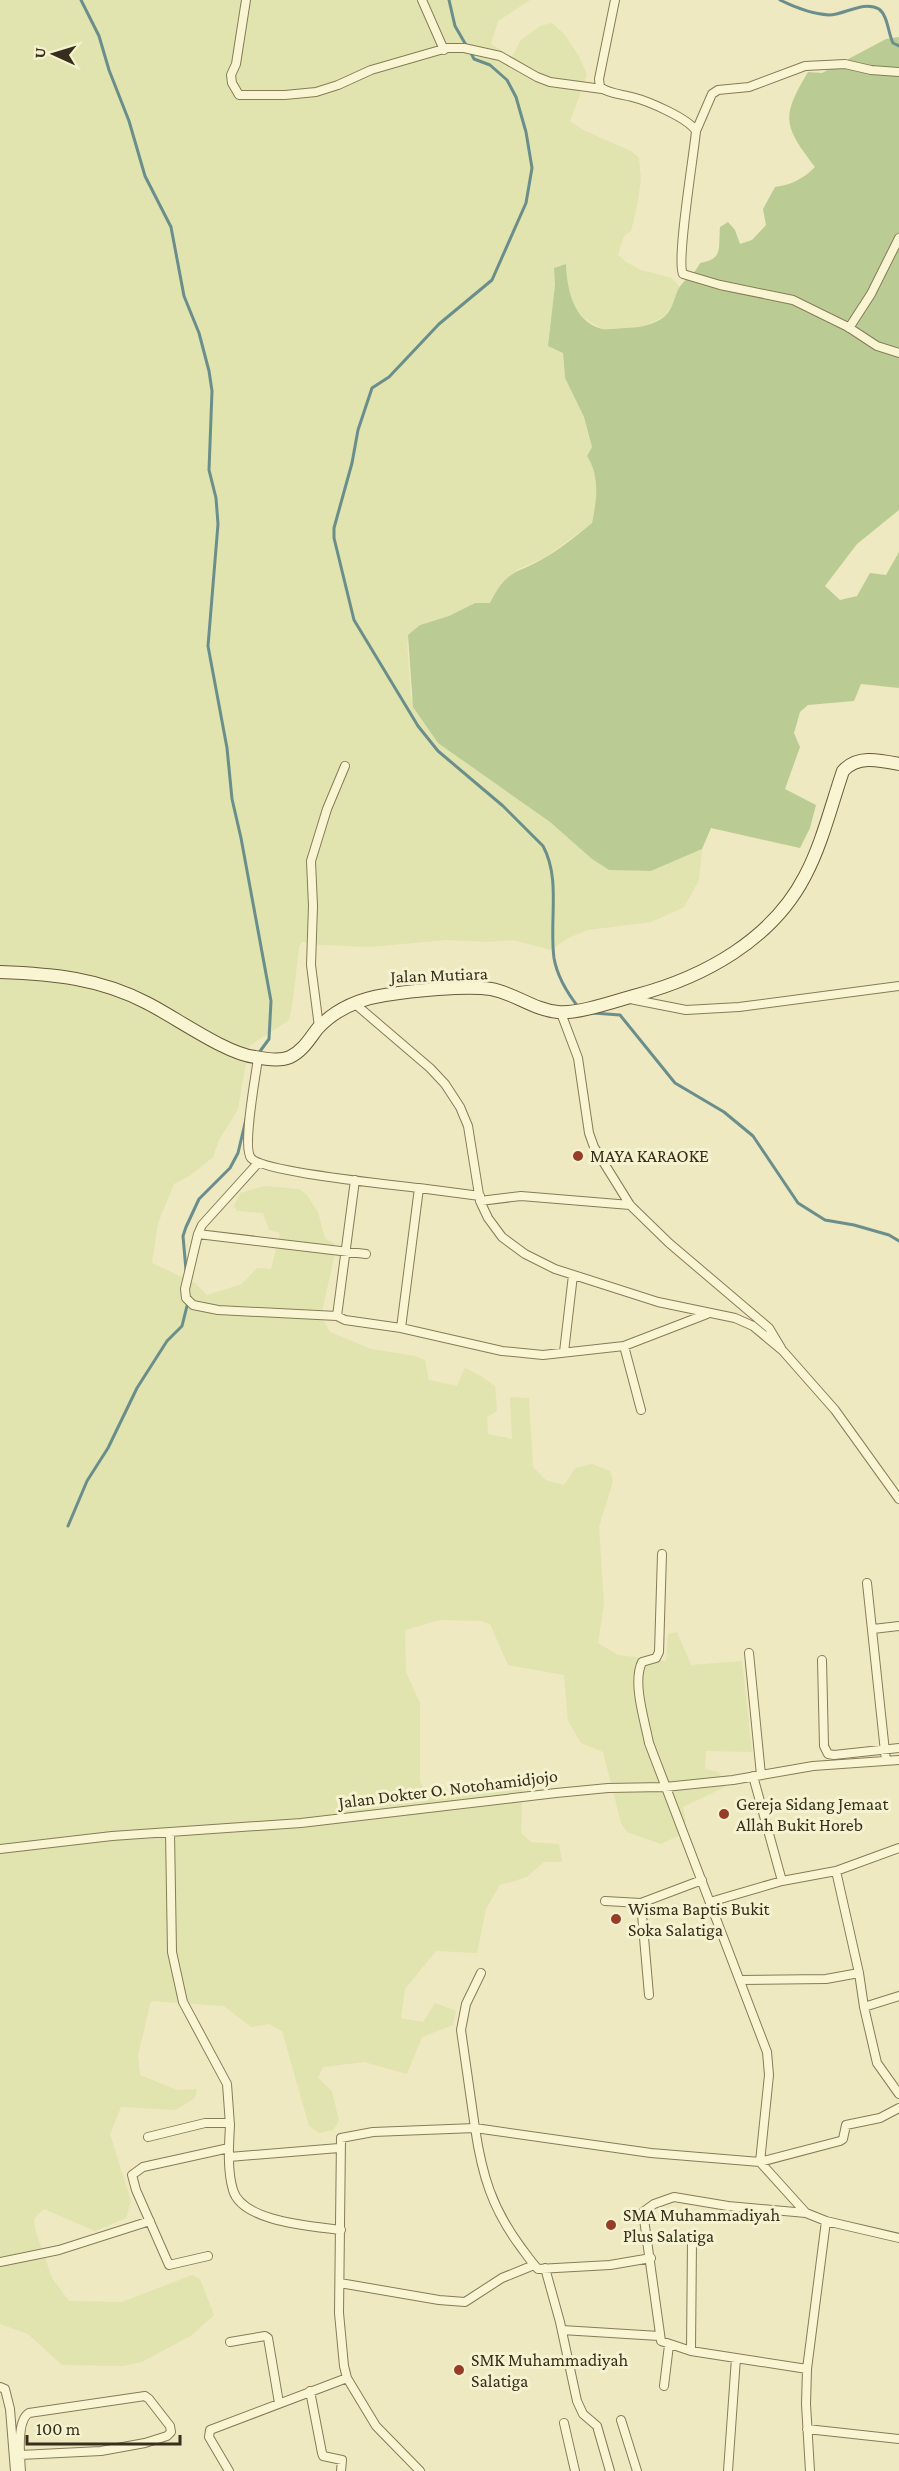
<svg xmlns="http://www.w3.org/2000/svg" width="899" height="2471" viewBox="0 0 899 2471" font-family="'Crimson Pro',serif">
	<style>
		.farmland { fill: #e1e4ae }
		.green { fill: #bacc94 }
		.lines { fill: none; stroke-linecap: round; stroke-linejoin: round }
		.stream { stroke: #6a8e8c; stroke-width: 3 }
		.street-casing { stroke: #877b58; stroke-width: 10 }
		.secondary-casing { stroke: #695b3b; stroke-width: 14 }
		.street { stroke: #f9f5d3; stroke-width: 8 }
		.secondary { stroke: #f9f5d3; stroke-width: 12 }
		.poi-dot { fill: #963d28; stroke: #f5f2d0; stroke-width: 2 }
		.labels { text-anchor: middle; stroke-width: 6; stroke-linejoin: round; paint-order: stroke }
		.street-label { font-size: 18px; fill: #372e1d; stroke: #f5f2d0 }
		.poi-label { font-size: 18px; fill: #372e1d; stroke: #f5f2d0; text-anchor: start }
	</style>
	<rect width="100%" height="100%" fill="#eee9c0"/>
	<path class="farmland" d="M0 0H530L498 21 491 44 512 57 521 40 540 26 552 23 565 35 579 56 587 75 570 121 585 131 631 151 639 158 641 180 637 206 631 231 624 236 618 255 626 262 641 270 672 278 680 287 676 300 665 316 640 328 602 329 584 318 573 305 568 286 566 264 554 268 565 378 584 417 592 447 588 456 593 465 597 483 596 507 592 523 544 558 518 569 490 603H475L449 616 420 625 407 642 411 697 438 743 550 822 592 859 609 870 651 871 702 849 699 880 684 907 676 911 651 922 588 930 568 938 551 950 513 940 487 942 446 940 369 947 321 945 302 942 299 947 293 1000 289 1020 249 1046 238 1109 219 1140 213 1157 191 1175 174 1184 158 1223 152 1263 195 1283 207 1295 242 1284 257 1268 271 1269 280 1233 269 1230 263 1213 237 1211 234 1206 240 1193 265 1186 299 1189 307 1195 318 1212 325 1239 334 1243V1258L321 1316 330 1332 371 1349 415 1356 425 1360 429 1380 457 1386 465 1368 481 1376 495 1386 497 1411 487 1417 488 1434 512 1439 510 1397 529 1398 533 1467 546 1480 564 1485 575 1468 592 1464 610 1471 613 1481 599 1527 604 1604 598 1643 618 1655 666 1661 668 1634 677 1632 691 1665 742 1661 752 1752 706 1751 705 1769 719 1772 725 1787 683 1807 686 1821 678 1836 661 1844 627 1832 621 1823 603 1752 581 1743 568 1721 564 1675 508 1665 490 1624 480 1621 440 1620 405 1630 406 1672 420 1703V1782L428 1795 494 1791 523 1780 521 1833 531 1842 559 1844 562 1862H544L527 1877 500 1885 486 1909 477 1953 436 1951 405 1989 401 2018 423 2022 435 2003 456 2011 453 2025 422 2037 407 2074 364 2062 323 2067 318 2078 332 2091 339 2121 333 2130 319 2133 309 2126 282 2031 269 2024 251 2027 224 2006 151 2001 138 2055 140 2075 177 2090 197 2089 195 2098 176 2110 121 2107 110 2134 131 2201 126 2218 95 2231 44 2209 34 2219 35 2229 52 2278 69 2301 122 2302 192 2275 200 2279 214 2315 192 2335 142 2362 123 2366 62 2365 28 2334 0 2324Z"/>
	<path class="green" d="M899 37V510L857 544 825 586 840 600 857 596 870 573 886 575 899 552V688L861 684 854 701 808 705 800 712 794 733 800 747 785 789 816 805 810 828 800 848 711 828 702 849 651 871 609 870 592 859 550 822 438 743 413 707 408 635 420 625 449 616 475 603H490C508 567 517 575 546 557 563 547 577 535 592 523 597 500 600 476 587 456L592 447 584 417 565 378 563 353 548 346 555 285 554 268 566 264C567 289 573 321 602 329 608 330 618 328 625 328 638 328 654 325 664 317 673 310 674 297 679 288 685 278 695 275 700 263 724 259 718 248 720 227L728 222 735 230 740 244 752 240 766 225 763 209 775 187C791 185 803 179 815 167 783 125 781 117 808 72L822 73 886 39Z"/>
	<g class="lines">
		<path class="stream" d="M81 0 99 36 109 70 129 121 145 176 171 227 184 296 199 333 209 371 212 391 209 470 216 498 218 524 208 646 227 748 232 799 241 838 271 1001 269 1039 258 1054
			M449 0 455 26 466 45
			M780 0C796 8 811 14 829 15 844 15 864 0 879 9 888 16 888 33 893 43L899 46
			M470 51 474 59 490 65 507 80 516 97 526 132 532 168 526 203 492 280 439 324 389 377 372 388 358 430 352 463 334 528V538L354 620 418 726 438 751 503 806 543 846C561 879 549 921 554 958 557 976 568 994 579 1008
			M593 1013 620 1015 675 1083 724 1112 753 1136 798 1203 825 1220 854 1225 889 1235 899 1241
			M186 1270 183 1236 186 1227 199 1199 230 1168 238 1153 246 1119
			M68 1526 87 1481 108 1448 137 1388 167 1341 182 1326 187 1306"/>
		<g class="street-casing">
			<path id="street" d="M246 0 236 64 231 75 232 83 239 95H285L316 92 338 85 371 70 447 48H464L500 56 537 77 550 82 602 89
				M422 0 444 50
				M615 0 599 79 600 87C609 94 621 94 632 97 648 101 688 118 696 131 694 154 676 261 683 274L720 285 793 300 848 327 877 346 899 353
				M696 131 712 94 718 90 749 87 805 66 845 64 871 70 899 72
				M849 328 871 294 899 238
				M630 999 686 1010 739 1007 899 986
				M354 1003 430 1068 445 1084 460 1107 468 1126 480 1201 488 1218 502 1237 525 1254 555 1269 658 1302 735 1318 753 1326 783 1351 835 1410 899 1499
				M561 1013 578 1058 589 1133 594 1147 630 1205 669 1243 769 1328 781 1348
				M319 1027 311 965 313 906 311 861 327 809 345 766
				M258 1058C256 1075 242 1147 251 1158 263 1172 394 1185 419 1188
				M258 1163 202 1225 198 1234 366 1254
				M355 1180 337 1316 345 1320 401 1328
				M480 1196 419 1188 401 1328 502 1351 543 1355 624 1346 707 1314
				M480 1201 521 1196 630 1205
				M198 1234 185 1289 186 1298 193 1305 218 1310 337 1316
				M624 1346 641 1410
				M564 1352 573 1275
				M662 1554 659 1652 656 1658 642 1662C632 1683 645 1721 649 1743L767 2052 769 2075 760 2162 806 2213 826 2221 807 2369 806 2404 810 2471
				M867 1583 886 1761
				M873 1629 899 1626
				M749 1653 761 1775
				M822 1660 824 1746 828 1754 834 1755 899 1748
				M753 1776 782 1881
				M170 1832 172 1952 183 2002 227 2084 230 2125
				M0 1849 112 1836 301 1823 556 1793 608 1788 665 1787 733 1780 813 1766 899 1760
				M836 1871 899 1848
				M605 1901 641 1903
				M710 1902 782 1881 836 1871 859 1973 864 2007
				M481 1973 466 2004 461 2030 475 2128 651 2153 760 2162 840 2141 843 2139 846 2125 880 2118 899 2108
				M740 1980 826 1979 859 1973
				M649 1995 641 1903 702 1880
				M899 1996 864 2007 877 2063 899 2094
				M148 2137 205 2123H227L230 2125C229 2145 227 2170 233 2190 242 2222 312 2226 341 2230
				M229 2157 339 2148
				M806 2213 728 2206 674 2197 654 2204 643 2212 661 2341 691 2351 807 2369
				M826 2221 899 2238
				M208 2256 169 2265 136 2190 132 2175 143 2167 229 2148
				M0 2262 59 2250 150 2221
				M545 2268 560 2322 577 2401 583 2414 597 2426 610 2471
				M340 2283 439 2300 465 2302 502 2278 534 2265
				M562 2330 659 2336
				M230 2342 265 2336 268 2338 279 2403
				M691 2351 692 2240
				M664 2386 669 2345
				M0 2387 5 2389 10 2409 15 2471
				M310 2391 322 2453 323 2456 342 2460 341 2471
				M621 2420 637 2471
				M564 2423 575 2471
				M807 2429 899 2439
				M20 2455 101 2451 145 2443 167 2436 171 2432 170 2426 149 2399 145 2396 29 2413C16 2421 20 2457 21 2471
				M229 2471 209 2437 210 2430 347 2378
				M420 2471 376 2426 347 2378 344 2366 339 2313 341 2138 373 2132 475 2128C482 2175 492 2208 520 2246 526 2254 531 2262 538 2269L610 2265 651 2258
				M728 2471 736 2358"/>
		</g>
		<g class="secondary-casing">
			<path id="secondary" d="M0 972C53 974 99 978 147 1003 175 1017 226 1054 255 1057 265 1059 281 1061 290 1057 303 1051 310 1038 318 1028 336 1009 359 999 385 995 410 991 466 985 491 989 514 993 534 1010 558 1012 579 1014 615 1001 637 995 704 977 772 940 805 876 822 844 831 806 843 771 857 755 879 760 899 764"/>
		</g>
		<use href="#street" class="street"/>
		<use href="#secondary" class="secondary"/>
	</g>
	<g class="poi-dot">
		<circle cx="578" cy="1156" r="6"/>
		<circle cx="724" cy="1814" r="6"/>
		<circle cx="616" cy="1919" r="6"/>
		<circle cx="611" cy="2225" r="6"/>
		<circle cx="459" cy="2370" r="6"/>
	</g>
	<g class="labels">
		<g class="street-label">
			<text transform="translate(439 975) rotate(-2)" y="6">Jalan Mutiara</text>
			<text transform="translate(448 1789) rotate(-7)" y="6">Jalan Dokter O. Notohamidjojo</text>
		</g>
		<g class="poi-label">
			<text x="590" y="1162">MAYA KARAOKE</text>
			<text x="736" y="1810">Gereja Sidang Jemaat<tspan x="736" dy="21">Allah Bukit Horeb</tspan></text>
			<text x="628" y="1915">Wisma Baptis Bukit<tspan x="628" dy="21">Soka Salatiga</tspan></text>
			<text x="623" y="2221">SMA Muhammadiyah<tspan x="623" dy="21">Plus Salatiga</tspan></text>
			<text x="471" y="2366">SMK Muhammadiyah<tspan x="471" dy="21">Salatiga</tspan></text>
		</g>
	</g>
	<g transform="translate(54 54) rotate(274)" stroke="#f5f2d0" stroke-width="4.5" paint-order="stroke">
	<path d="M0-4.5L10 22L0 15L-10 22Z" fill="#372e1d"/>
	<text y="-9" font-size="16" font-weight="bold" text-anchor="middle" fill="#372e1d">U</text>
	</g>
	<path d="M27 2435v9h153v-9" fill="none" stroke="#372e1d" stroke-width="3"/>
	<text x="36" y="2435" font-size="18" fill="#372e1d" stroke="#f5f2d0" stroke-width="4.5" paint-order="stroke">100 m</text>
</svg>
